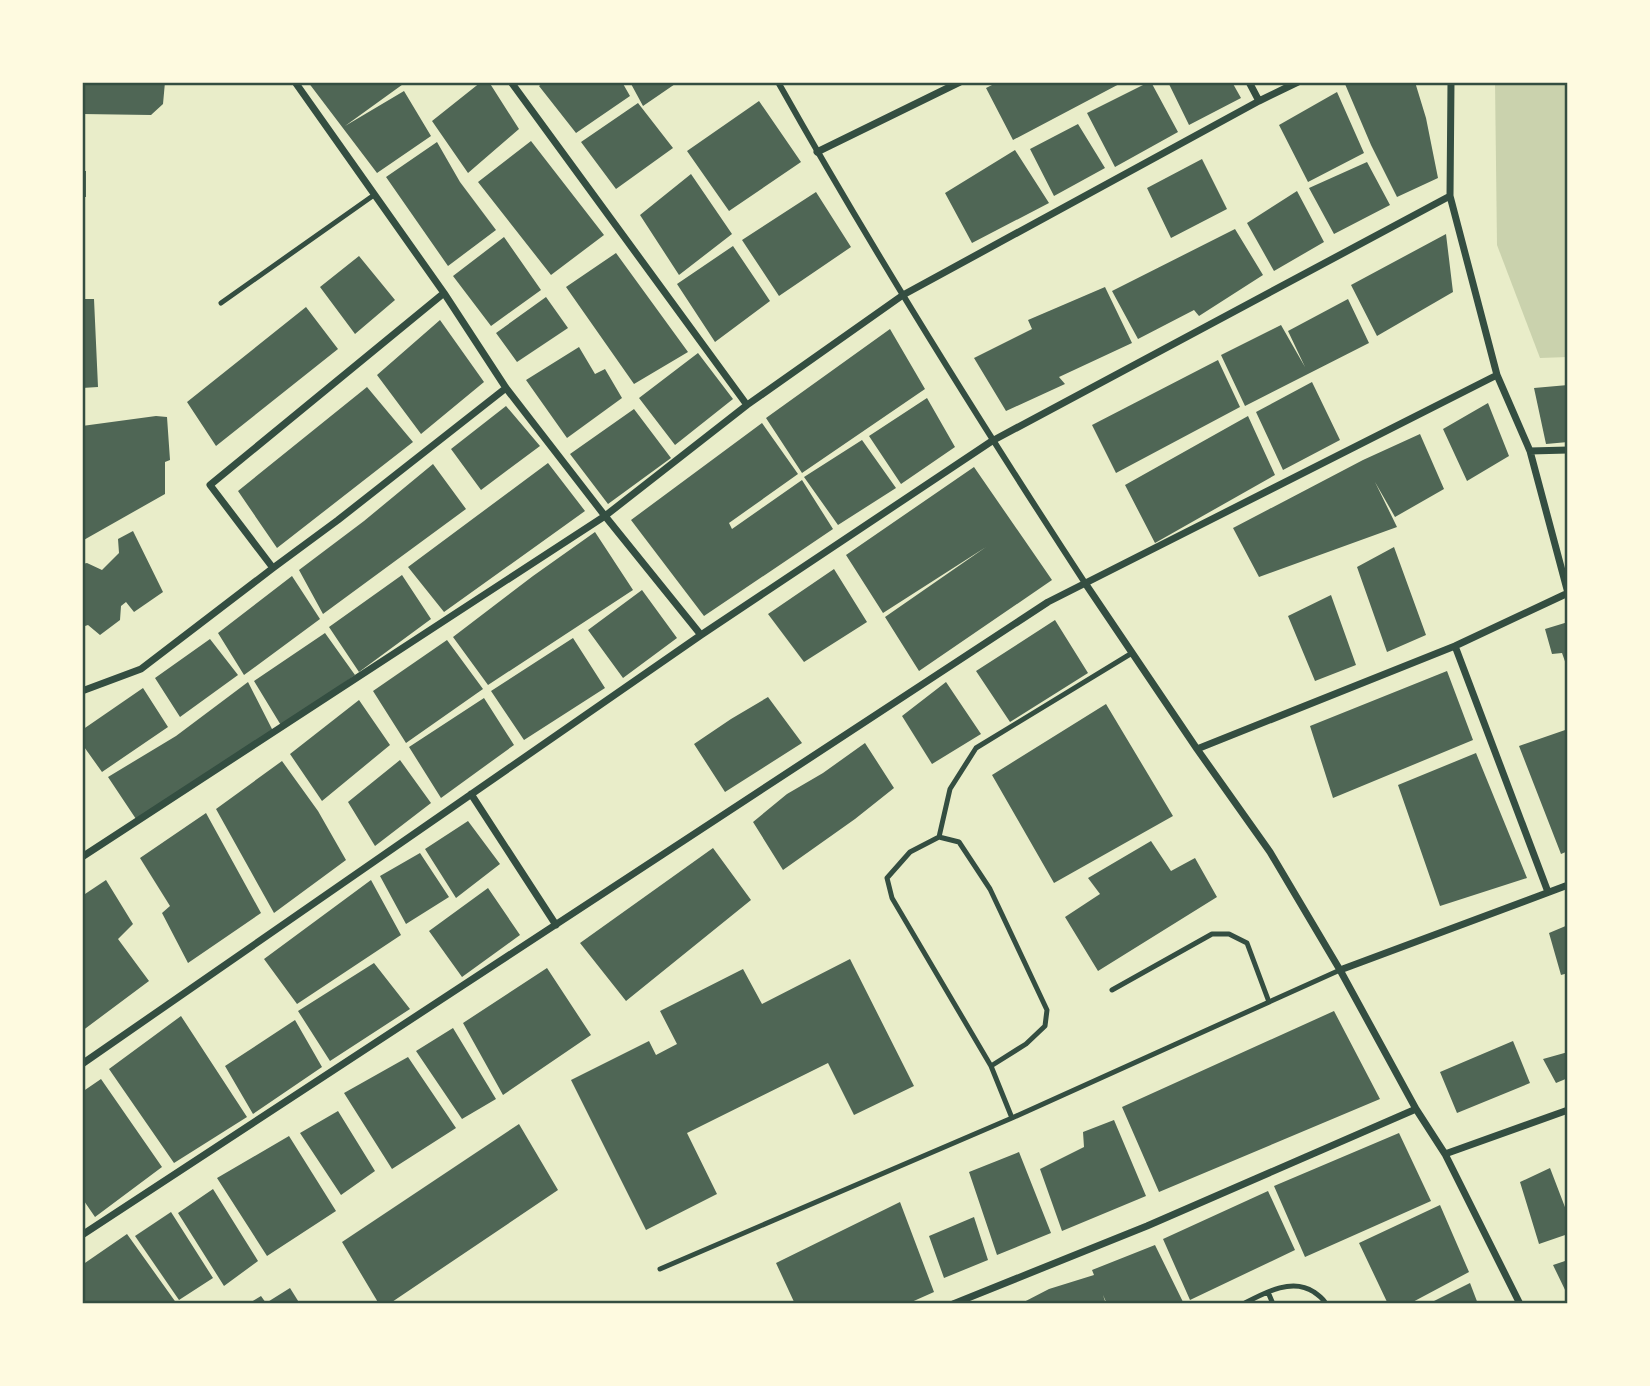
<svg xmlns="http://www.w3.org/2000/svg" width="1650" height="1386" viewBox="0 0 1650 1386" font-family="Bitter,serif">
	<style>
		.green { fill: #cad2ad }
		.building { fill: #4f6655 }
		.lines { fill: none; stroke-linecap: round; stroke-linejoin: round }
		.service { stroke: #344e41; stroke-width: 5 }
		.pedestrian { stroke: #344e41; stroke-width: 6 }
		.minor { stroke: #344e41; stroke-width: 7 }
		.neatline { fill: none; stroke: #344e41; stroke-width: 2.5 }
	</style>
	<rect width="100%" height="100%" fill="#e9edc9"/>
	<path class="green" d="M1495 82H1568V357L1540 358 1497 245Z"/>
	<path class="building" d="M82 82H165L163 104 151 115 82 114Z
		M308 82H406L345 126 404 91 431 136 377 173Z
		M481 82H489L519 129 468 173 432 121Z
		M544 82H622L630 96 576 133 539 86Z
		M630 82H678L643 106Z
		M998 82H1123L1013 140 986 88Z
		M1149 82H1151L1178 132 1115 167 1087 113Z
		M1168 82H1232L1241 98 1189 125Z
		M1348 82H1415L1426 118 1438 178 1397 197 1371 145 1345 84Z
		M1337 92 1364 153 1308 182 1279 125Z
		M759 101 801 162 729 211 687 151Z
		M638 103 673 148 616 189 581 142Z
		M1078 124 1105 168 1054 196 1030 149Z
		M531 141 604 235 551 275 478 182Z
		M437 142 460 182 496 230 448 266 386 177Z
		M1015 150 1049 203 972 243 945 193Z
		M1202 159 1227 209 1171 238 1147 188Z
		M1367 162 1390 205 1334 234 1309 188Z
		M82 171H86V197H82Z
		M691 174 732 234 679 275 640 215Z
		M1297 191 1324 242 1274 271 1247 223Z
		M816 192 851 247 779 296 742 240Z
		M82 215H85V259H82Z
		M1235 229 1263 275 1199 316 1194 310 1138 339 1112 291Z
		M1446 234 1453 292 1377 336 1351 285Z
		M504 237 541 290 491 326 453 276Z
		M733 246 770 301 715 342 677 284Z
		M616 253 688 352 634 384 566 287Z
		M359 256 395 300 355 334 320 287Z
		M1105 287 1132 343 1059 377 1065 384 1006 411 974 358 1032 329 1028 320Z
		M546 297 568 328 517 362 496 333Z
		M82 299H94L98 387 82 388Z
		M1348 299 1369 343 1245 406 1221 355 1281 325 1305 367 1288 331Z
		M306 307 338 349 216 446 187 402Z
		M440 320 484 382 421 434 377 375Z
		M890 329 925 389 802 473 766 418Z
		M579 347 595 374 605 369 622 398 567 438 526 380Z
		M698 353 733 399 675 445 639 398Z
		M1218 360 1240 407 1116 473 1092 425Z
		M1312 382 1340 440 1283 470 1256 412Z
		M1568 385V442L1546 444 1534 388Z
		M367 387 413 442 277 548 238 491Z
		M927 398 955 447 901 484 869 436Z
		M1488 403 1509 456 1467 481 1443 429Z
		M506 406 540 446 481 490 451 449Z
		M634 409 671 458 608 504 570 454Z
		M156 416 167 417 170 460 165 462V494L82 541V426Z
		M1248 416 1275 475 1155 543 1125 485Z
		M762 423 798 474 729 523 732 529 802 480 833 529 704 616 631 520Z
		M1420 434 1444 489 1395 517 1375 482 1397 527 1259 577 1233 528 1363 460Z
		M862 440 896 488 838 525 804 477Z
		M548 463 585 511 444 612 408 567Z
		M433 464 466 509 323 614 299 570 364 521Z
		M974 467 1052 580 919 671 885 617 986 547 883 613 846 555Z
		M133 531 163 592 134 612 126 602 121 606 120 620 100 635 88 625 82 627V564L87 563 102 570 119 553 118 539Z
		M595 532 633 590 488 685 453 637 533 576Z
		M1394 547 1426 635 1387 652 1357 567Z
		M834 569 867 622 804 662 768 614Z
		M402 575 431 619 359 672 329 627Z
		M292 576 320 619 244 675 218 633Z
		M642 590 677 638 623 678 588 630Z
		M1331 595 1356 665 1315 681 1288 616Z
		M1055 620 1088 673 1010 722 976 671Z
		M1568 622V667H1567L1562 653 1552 654 1545 629Z
		M325 633 355 675 282 727 254 681Z
		M573 638 605 688 524 740 491 691Z
		M210 639 238 675 180 717 155 678Z
		M447 640 483 689 406 743 373 691Z
		M1447 671 1473 740 1333 798 1310 726Z
		M248 682 273 731 136 819 108 777 176 736Z
		M946 682 981 734 932 764 902 716Z
		M143 688 168 727 102 772 82 744V730Z
		M768 697 802 743 725 792 694 744 731 719Z
		M484 698 514 745 441 798 409 747Z
		M359 700 390 745 322 801 290 754Z
		M1106 704 1173 816 1054 883 992 775Z
		M1568 729V851L1561 854 1519 746Z
		M865 743 894 788 855 819 783 870 753 822 787 794 823 773Z
		M1476 753 1527 878 1440 906 1398 785Z
		M400 760 431 803 375 846 348 802Z
		M282 761 318 811 346 860 274 913 216 809Z
		M206 813 261 913 188 963 162 913 170 906 140 858Z
		M468 821 500 864 456 898 425 849Z
		M1151 841 1171 871 1195 858 1217 897 1098 971 1065 917 1100 894 1088 878Z
		M713 848 751 900 626 1001 580 943Z
		M420 853 449 897 406 924 380 876Z
		M106 880 133 924 118 939 149 981 82 1031V896Z
		M371 880 401 935 297 1004 264 959Z
		M488 888 520 935 462 977 429 931Z
		M1568 925V973L1561 975 1549 933Z
		M850 959 914 1086 854 1115 828 1063 687 1133 717 1194 646 1230 571 1080 649 1041 656 1055 677 1044 660 1011 743 969 762 1004Z
		M374 963 410 1009 330 1061 298 1011Z
		M547 968 591 1035 503 1095 463 1023Z
		M1334 1011 1380 1099 1159 1192 1122 1107Z
		M181 1016 247 1117 174 1163 109 1069Z
		M295 1020 322 1067 253 1114 225 1066Z
		M453 1028 496 1099 462 1119 416 1051Z
		M1513 1041 1530 1083 1457 1113 1440 1072Z
		M1568 1052V1078L1556 1083 1543 1059Z
		M408 1057 456 1128 392 1169 344 1093Z
		M101 1079 162 1167 95 1217 82 1198V1092Z
		M338 1111 375 1171 341 1195 300 1133Z
		M1114 1120 1146 1196 1062 1231 1040 1169 1084 1147 1083 1132Z
		M519 1124 558 1190 389 1304H379L342 1242Z
		M1399 1133 1431 1201 1305 1257 1274 1186Z
		M289 1136 336 1211 267 1256 217 1178Z
		M1019 1152 1051 1233 997 1255 969 1172Z
		M1550 1168 1568 1215V1234L1539 1244 1520 1182Z
		M213 1189 258 1261 224 1286 178 1213Z
		M1268 1191 1295 1250 1190 1300 1163 1239Z
		M900 1202 934 1292 907 1304H795L776 1263Z
		M1440 1205 1469 1272 1409 1304H1388L1359 1243Z
		M171 1212 213 1278 179 1300 135 1236Z
		M974 1217 988 1260 944 1278 929 1236Z
		M127 1234 177 1304H82V1265Z
		M1155 1245 1184 1304H1107L1103 1295 1106 1304H1020L1049 1289 1094 1275 1092 1270Z
		M1568 1260V1296L1553 1265Z
		M1470 1283 1478 1304H1428Z
		M290 1288 300 1304H248L261 1296 266 1303Z"/>
	<g class="lines">
		<path class="service" d="M221 303 374 195
			M939 837 950 789 976 748 1132 653
			M1112 990 1212 934H1229L1247 943 1269 1002
			M991 1066 1026 1044 1045 1026 1047 1010 990 889 959 842 939 837 910 852 887 878 892 898 991 1066 1012 1118
			M660 1269 1012 1118 1340 970
			M1268 1292 1273 1304
			M1243 1304C1264 1293 1292 1277 1314 1292 1319 1296 1323 1298 1326 1304"/>
		<path class="pedestrian" d="M778 82C874 253 978 419 1085 583"/>
		<path class="minor" d="M295 82 444 293 506 388 605 516 701 635
			M511 82 747 405
			M1249 82 1259 101
			M1451 82 1450 196 1497 375 1530 451 1568 593
			M817 152 960 82
			M1530 451 1568 450
			M273 568 210 485 444 293
			M1085 583 1197 749 1270 852 1340 970 1416 1109 1445 1154 1520 1304
			M1455 646 1548 892
			M82 691 141 669 273 568 338 520 506 388
			M1197 749 1455 646 1568 593
			M471 794 556 925
			M82 857 605 516 747 405 903 295 1259 101 1298 82
			M1340 970 1568 885
			M82 1064 701 635 992 441 1450 196
			M1445 1154 1568 1110
			M82 1235 1048 602 1497 375
			M953 1304 1147 1226 1416 1109"/>
	</g>
	<rect width="1650" height="1386" fill="none" stroke="#fefae0" stroke-width="168"/>
	<rect x="84" y="84" width="1482" height="1218" class="neatline"/>
</svg>
